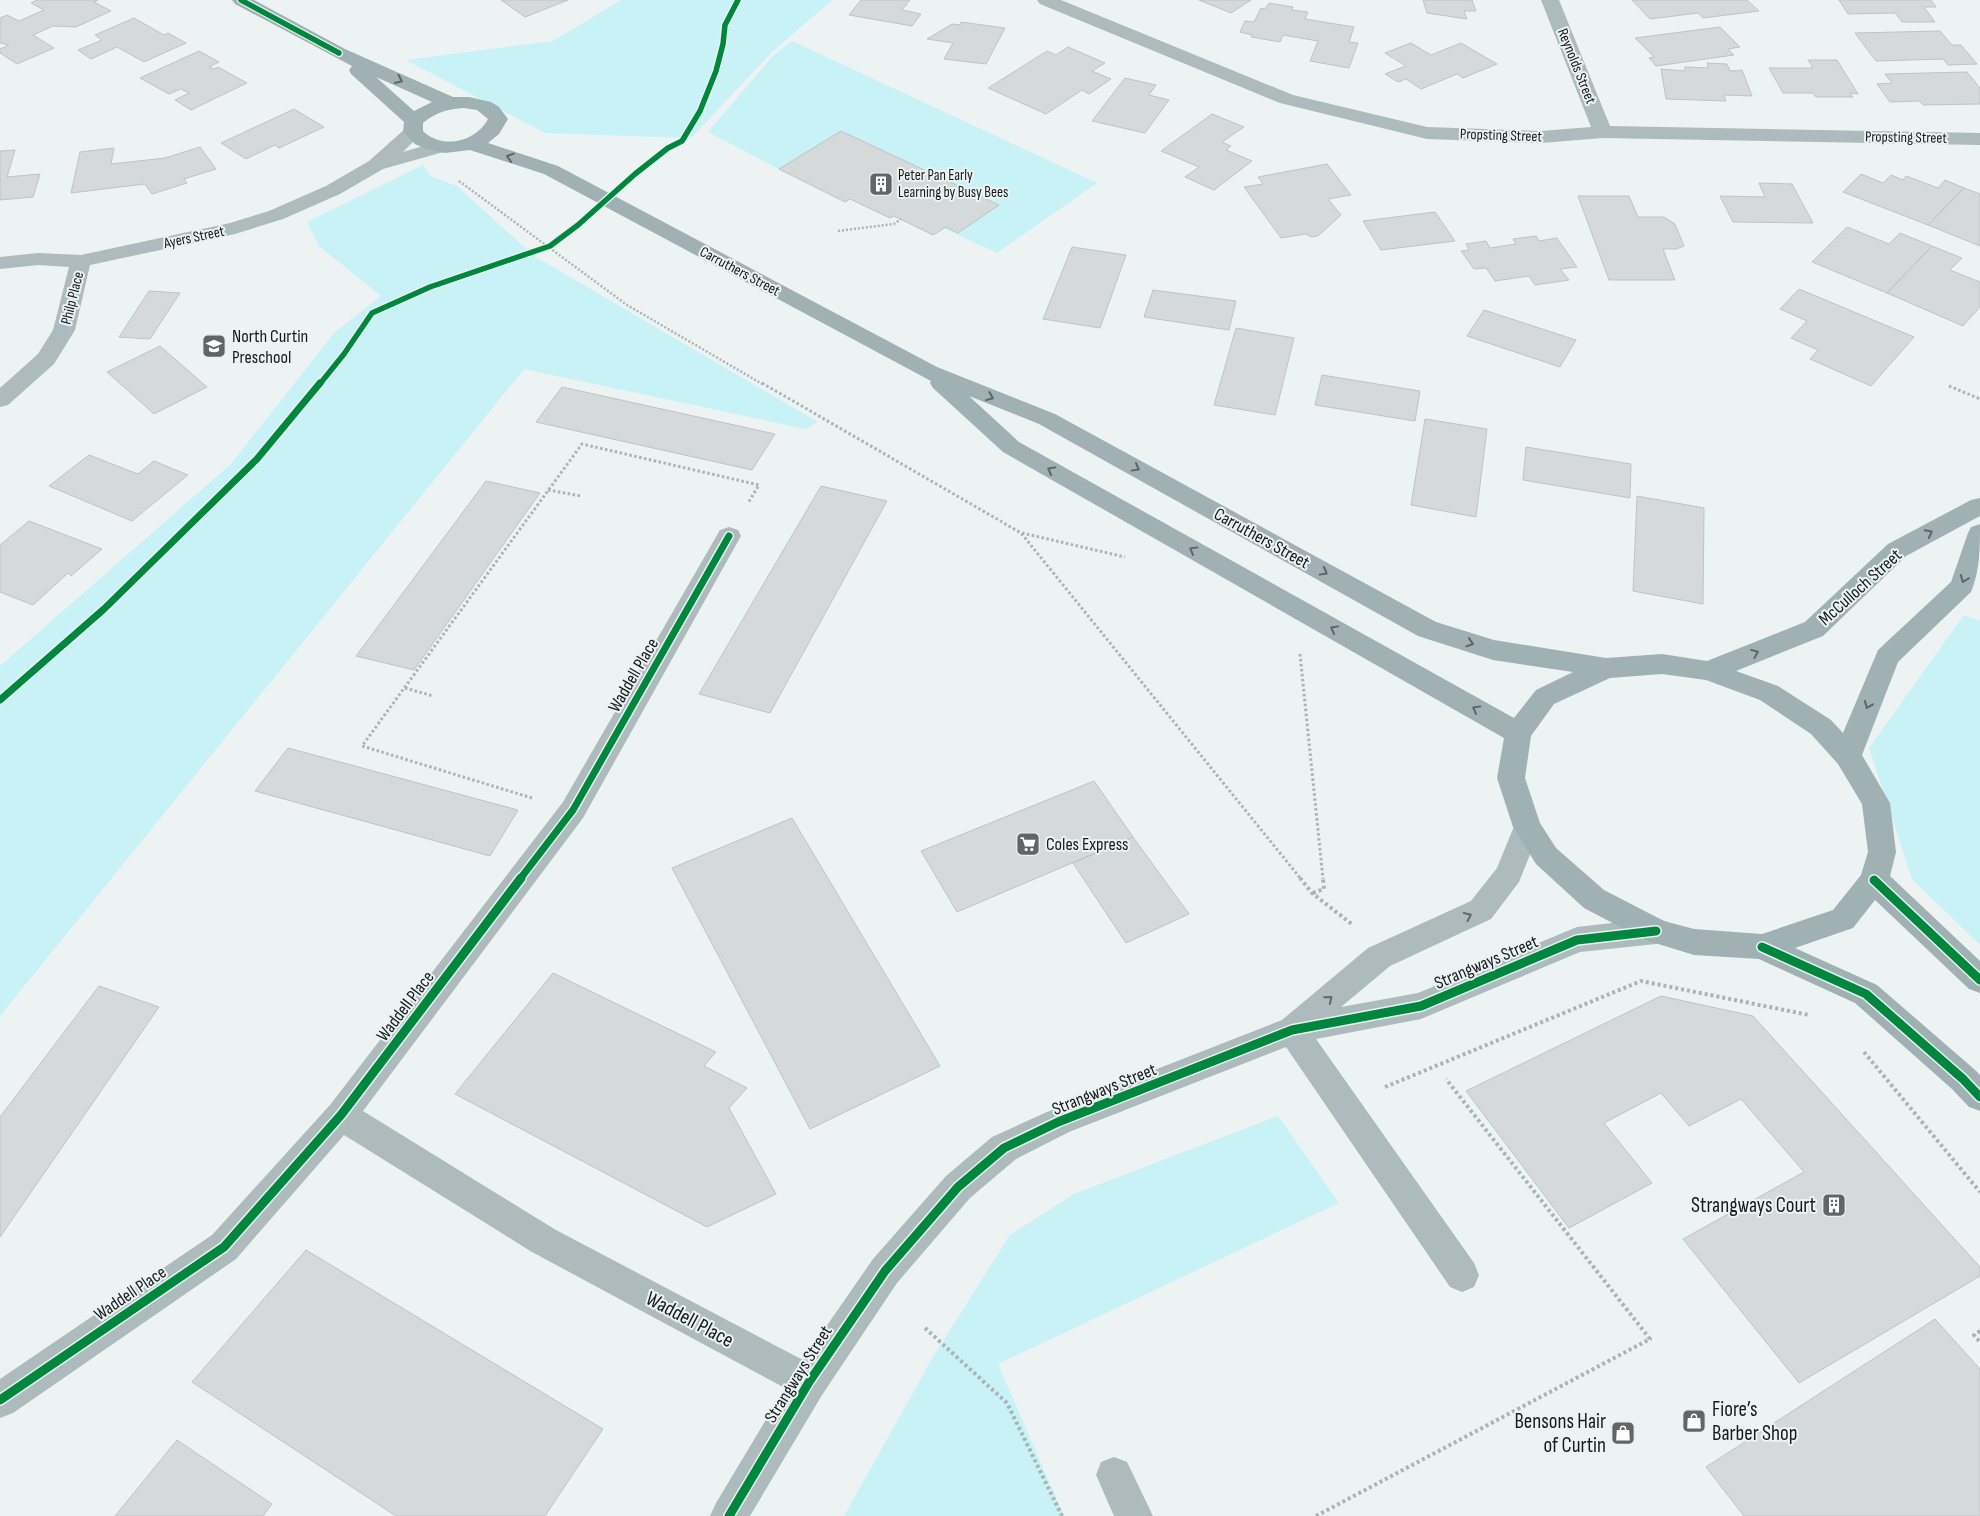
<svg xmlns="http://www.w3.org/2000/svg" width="1980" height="1516" viewBox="0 0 1980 1516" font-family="'Sofia Sans Condensed',sans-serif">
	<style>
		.green { fill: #c8f2f6 }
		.building { fill: #d5d9d9; stroke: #c0c3c3 }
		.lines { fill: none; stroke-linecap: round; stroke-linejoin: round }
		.path-far2 { stroke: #abb4b5; stroke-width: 2.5; stroke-dasharray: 2 2; stroke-linecap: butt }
		.path-far1 { stroke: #abb4b5; stroke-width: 3; stroke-dasharray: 2.5 2.5; stroke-linecap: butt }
		.path { stroke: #abb4b5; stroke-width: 4; stroke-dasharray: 3 3; stroke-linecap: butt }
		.minor { fill: #adbbbc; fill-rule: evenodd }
		.major { fill: #a0b1b4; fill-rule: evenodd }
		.cycleway-far2-casing { stroke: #ebf3f4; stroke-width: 8 }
		.cycleway-far1-casing { stroke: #ebf3f4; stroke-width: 10 }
		.cycleway-casing { stroke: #ebf3f4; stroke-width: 12 }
		.cycleway-far2 { stroke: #00873e; stroke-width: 5.5 }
		.cycleway-far1 { stroke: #00873e; stroke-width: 7 }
		.cycleway { stroke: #00873e; stroke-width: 9 }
		.oneway { stroke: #5c6567 }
		.oneway2 { stroke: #626a6b }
		.labels { text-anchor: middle; stroke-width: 4; stroke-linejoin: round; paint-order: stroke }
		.far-street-label { font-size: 15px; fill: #17191a; stroke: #ebf3f4 }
		.far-poi-label { font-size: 15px; fill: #17191a; stroke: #ebf3f4; text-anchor: start }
		.poi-label { font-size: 18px; fill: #17191a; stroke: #ebf3f4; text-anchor: start }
		.street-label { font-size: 18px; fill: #17191a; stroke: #ebf3f4 }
		.near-poi-label { font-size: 21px; fill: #17191a; stroke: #ebf3f4; text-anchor: end }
		.near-street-label { font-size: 21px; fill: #17191a; stroke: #ebf3f4 }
	</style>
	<rect width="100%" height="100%" fill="#edf2f2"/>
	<path class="green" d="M621 0H832L772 52 691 138 545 133 406 60 553 41Z
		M792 41 1097 183 997 253 943 228 946 227 959 233 998 205 842 131 779 169 708 132 773 56Z
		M423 165 430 176 457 186 534 256 818 422 806 429 524 369 0 1016V666L231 464 335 332 381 296 319 246 307 222Z
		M1964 615 1980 621V945L1912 879 1869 748Z
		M1278 1116 1339 1203 998 1364 1064 1516H844L933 1357 1010 1235 1074 1194Z"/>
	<path class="building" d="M37 0H98L94 2 111 11 76 27 53 26 33 35 54 48 17 64 0 53V49L9 45 0 43V18L7 15 19 21 44 10 31 3Z
		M501 0H568L525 17Z
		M861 0H910L902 10 921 14 912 26 849 15Z
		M1199 0H1251L1231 13Z
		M1423 0H1472L1476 11H1464L1467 19 1427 13Z
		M1632 0H1747L1759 11 1703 18 1698 13 1650 19Z
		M1839 0H1931L1936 7H1924L1935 22H1902L1895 13 1848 14Z
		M1269 3 1293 7 1292 10 1308 12 1305 19 1354 27 1349 42 1358 43 1349 68 1310 61 1318 41 1283 35 1280 42 1251 37 1252 35 1240 32 1245 21 1254 22 1261 8 1265 9Z
		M134 18 164 35 168 33 186 43 144 62 117 47 91 59 78 50 102 40 95 35Z
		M961 22 1005 28 986 64 944 59 953 43 927 39 952 24 960 25Z
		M1720 27 1740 47 1728 49 1734 55 1656 66 1649 58 1654 57 1635 38Z
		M1940 31 1952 45H1961L1977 64 1948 65 1943 59 1876 61 1855 33Z
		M1411 43 1431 55 1461 43 1497 64 1463 78 1457 74 1421 89 1406 79 1398 82 1385 74 1406 66 1385 53Z
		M1068 47 1105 63 1092 71 1111 79 1089 94 1082 90 1046 114 988 88 1047 51 1056 55Z
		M199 51 219 62 209 67 214 69 218 67 247 83 191 110 175 100 189 93 181 89 169 94 140 78Z
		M1808 60H1837L1858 94 1850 93 1853 97H1816L1813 93H1783L1769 68H1813Z
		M1707 63 1727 64 1730 71 1742 70 1752 96 1724 95 1726 101 1666 99 1661 69 1685 71V67L1708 68Z
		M1967 72 1980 88V104L1923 105 1920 101 1890 102 1877 84 1892 83 1885 74Z
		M1125 78 1156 85 1149 95 1169 100 1145 133 1092 121Z
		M294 109 324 127 279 148 275 145 246 159 221 143Z
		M1212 114 1244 127 1222 142 1231 146 1226 150 1252 161 1214 190 1185 177 1199 167 1161 151Z
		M841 131 999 205 958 233 946 227 933 235 894 216 890 218 850 199 845 202 779 169Z
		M200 147 216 169 184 179 187 183 152 194 145 184 71 193 80 152 114 148 111 164 165 158Z
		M15 150 7 177 40 174 33 197 0 200V151Z
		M1327 164 1351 195 1328 199 1341 215 1318 236 1311 237 1306 234 1281 238 1244 187 1263 184 1258 177Z
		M1861 174 1883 183 1891 175 1903 180 1906 176 1938 188 1945 180 1964 188 1928 225 1843 192Z
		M1759 183 1792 184 1813 223 1733 222 1720 196 1765 197Z
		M1964 188 1980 194V246L1928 225Z
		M1578 196H1629L1638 217H1664L1675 224 1684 246 1676 249H1663L1675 280H1609Z
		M1435 212 1455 241 1381 250 1363 221Z
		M1847 227 1889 244 1900 233 1932 246 1887 293 1812 262Z
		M1536 236 1539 241 1557 238 1577 267 1560 269 1569 280 1535 285 1529 276 1495 281 1486 268 1474 269 1461 251 1469 250 1466 244 1486 241 1490 248 1516 244 1513 239Z
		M1932 246 1962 258 1950 270 1980 282V307L1963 326 1887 293Z
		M1072 247 1126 255 1100 328 1043 319Z
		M1799 289 1914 337 1871 386 1810 359 1818 350 1791 338 1807 321 1780 309Z
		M1153 290 1236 301 1229 330 1144 317Z
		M149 291 180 293 150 339 119 337Z
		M1484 310 1576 340 1560 367 1467 336Z
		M1236 328 1294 338 1275 415 1214 405Z
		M160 346 207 387 154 414 107 372Z
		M1322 375 1420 391 1415 421 1315 405Z
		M562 387 775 434 752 470 536 422Z
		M1425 419 1487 429 1476 517 1411 505Z
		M1526 447 1631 464 1630 498 1523 480Z
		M89 455 138 474 154 461 188 475 132 521 49 486Z
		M486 481 540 493 414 670 356 656Z
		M821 486 887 501 770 713 699 694Z
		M1637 496 1704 508 1703 604 1633 591Z
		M29 521 102 549 71 576 68 573 33 605 0 592V545Z
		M288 748 518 810 490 856 255 791Z
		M1094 781 1133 837 957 912 921 851Z
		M792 818 940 1066 810 1129 672 868Z
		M1133 837 1189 914 1126 943 1073 863Z
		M553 973 716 1052 704 1066 747 1088 729 1108 776 1194 707 1227 455 1094Z
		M99 986 159 1007 0 1237V1117Z
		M1661 996 1753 1016 1980 1267V1276L1799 1383 1683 1239 1804 1172 1741 1099 1689 1126 1661 1093 1604 1123 1652 1183 1569 1228 1466 1091Z
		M306 1250 603 1429 545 1516H396L192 1382Z
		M1935 1319 1980 1369V1516H1744L1706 1467Z
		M177 1440 272 1504 263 1516H115Z"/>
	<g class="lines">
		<path class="path-far2" d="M459 181 627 305 764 385
			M838 231 894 224 901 219"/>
		<path class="path-far1" d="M762 383 1021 533 1301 879
			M1949 386 1980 399
			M548 490 581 496
			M1022 533 1125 557
			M1300 654 1323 879
			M405 688 433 696
			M532 798 362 746 582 444 759 485 748 503"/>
		<path class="path" d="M1300 878 1312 893 1353 925
			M1313 893 1324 889 1323 878
			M1864 1052 1980 1192
			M1385 1087 1641 981 1809 1015
			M925 1328 1007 1403 1062 1516
			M1980 1331 1974 1335 1980 1342
			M1316 1516 1650 1339 1446 1079"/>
		<path class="minor" d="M1037 0H1061L1293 95 1427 127 1541 131 1591 127 1541 0H1559L1610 126 1980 133V145L1603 138 1541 143 1427 139 1280 103 1040 4Z
			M413 126 420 128 423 132 403 152 440 141 447 143 450 147 447 151 383 169 340 194 283 219 235 234 90 265 75 330 54 364 8 405 0 407V388L38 354 53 330 69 267 38 265 0 269V257L38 253 81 255 230 223 269 211 326 186 369 161 406 128Z
			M729 527 738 530 741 536 583 818 363 1111 556 1230 803 1360 873 1259 946 1176 992 1137 1047 1112 1282 1020 1368 948 1471 901 1497 868 1517 819 1527 816 1537 819 1541 827 1519 882 1491 919 1390 966 1341 1007 1418 993 1577 927 1656 918 1667 922 1671 931 1667 940 1656 944 1580 952 1421 1019 1316 1039 1474 1263 1479 1275 1474 1287 1462 1292 1450 1287 1286 1047 1069 1132 1016 1159 970 1198 897 1283 822 1395 750 1516H710L716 1503 785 1388 532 1252 344 1135 236 1259 13 1413 0 1418V1379L212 1235 330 1105 563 802 720 530Z
			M1114 1457 1127 1462 1153 1516H1114L1096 1475 1101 1462Z"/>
		<path class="major" d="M232 0H254L345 49 453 97H469L491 102 499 107 508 119 499 134 488 143 558 166 937 367 1055 414 1436 622 1494 640 1606 658 1662 654 1707 661 1805 622 1888 544 1971 500 1980 498V516L1906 556 1823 636 1736 671 1778 686 1831 720 1843 733 1878 650 1951 582 1968 533 1971 527 1980 524C1980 548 1980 571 1971 592L1898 662 1862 755 1890 803 1896 852 1890 876 1980 961V993L1969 989 1875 900 1853 928 1795 948 1877 985 1974 1069 1980 1075V1111L1969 1107 1952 1089 1855 1003 1759 959 1694 955 1645 940 1584 908 1536 864 1513 827 1497 778 1504 738 1003 452 933 388 930 383 931 381 544 174 470 150 445 153 426 149 415 144 403 132 404 122 351 74 349 70 352 66 235 4ZM376 77 432 102 414 111ZM464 108 477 110 488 119C476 142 442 150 423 131V123C436 112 448 109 464 108ZM969 396 1039 424 1418 636 1493 660 1573 672 1536 690 1514 718 1019 442ZM1662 674 1706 680 1760 700 1811 734 1838 764 1862 804 1868 852 1861 875 1833 910 1762 934 1694 929 1664 921 1604 890 1556 848 1540 823 1525 778 1531 736 1554 704 1610 678Z"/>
		<g class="cycleway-far2-casing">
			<path id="cycleway-far2" d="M241 0 339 53
				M319 385 344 354 372 313 430 287 550 246 578 225 635 174 668 148 682 141 700 111 716 71 723 44 725 25 738 0"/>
		</g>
		<g class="cycleway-far1-casing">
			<path id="cycleway-far1" d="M0 700 104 609 257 459 320 383
				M520 879 573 810 729 536"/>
		</g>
		<g class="cycleway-casing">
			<path id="cycleway" d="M1874 880 1980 980
				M1762 947 1866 994 1963 1079 1980 1097
				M0 1400 224 1247 341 1115 521 878
				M729 1516 809 1382 885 1271 958 1187 1004 1148 1058 1122 1292 1030 1421 1006 1577 940 1656 931"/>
		</g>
		<use href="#cycleway-far2" class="cycleway-far2"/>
		<use href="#cycleway-far1" class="cycleway-far1"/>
		<use href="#cycleway" class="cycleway"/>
	</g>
	<defs><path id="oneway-chevron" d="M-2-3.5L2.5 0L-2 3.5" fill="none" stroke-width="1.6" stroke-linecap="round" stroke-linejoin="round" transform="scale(1.25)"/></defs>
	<g class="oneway">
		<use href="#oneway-chevron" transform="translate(399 80) rotate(24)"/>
		<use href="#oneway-chevron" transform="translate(510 157) rotate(-162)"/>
		<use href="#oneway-chevron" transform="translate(990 397) rotate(22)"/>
		<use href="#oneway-chevron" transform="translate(1136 468) rotate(29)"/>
		<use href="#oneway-chevron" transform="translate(1051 470) rotate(-151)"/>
		<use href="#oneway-chevron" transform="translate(1929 533) rotate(-28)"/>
		<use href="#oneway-chevron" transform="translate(1193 550) rotate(-151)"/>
		<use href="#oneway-chevron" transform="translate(1324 572) rotate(29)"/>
		<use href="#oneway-chevron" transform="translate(1964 579) rotate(111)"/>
		<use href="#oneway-chevron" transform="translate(1334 629) rotate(-151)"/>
		<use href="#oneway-chevron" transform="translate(1470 643) rotate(18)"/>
		<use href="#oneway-chevron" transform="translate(1755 653) rotate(-22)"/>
		<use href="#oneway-chevron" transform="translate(1868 705) rotate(112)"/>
		<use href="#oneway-chevron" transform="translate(1476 709) rotate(-151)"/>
	</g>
	<g class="oneway2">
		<use href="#oneway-chevron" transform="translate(1468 916) rotate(-25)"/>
		<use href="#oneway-chevron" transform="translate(1329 999) rotate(-40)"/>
	</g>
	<defs>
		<g id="building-square" transform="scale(1.25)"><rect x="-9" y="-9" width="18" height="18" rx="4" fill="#626566" stroke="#ebf3f4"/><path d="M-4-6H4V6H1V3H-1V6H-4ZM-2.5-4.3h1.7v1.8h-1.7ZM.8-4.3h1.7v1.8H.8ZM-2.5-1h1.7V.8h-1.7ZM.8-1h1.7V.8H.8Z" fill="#fff"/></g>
		<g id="school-square" transform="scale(1.25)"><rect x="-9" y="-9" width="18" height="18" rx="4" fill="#626566" stroke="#ebf3f4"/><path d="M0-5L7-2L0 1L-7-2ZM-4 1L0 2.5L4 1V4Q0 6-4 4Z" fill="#fff"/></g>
		<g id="supermarket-square" transform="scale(1.25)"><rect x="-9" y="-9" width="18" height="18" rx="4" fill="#626566" stroke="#ebf3f4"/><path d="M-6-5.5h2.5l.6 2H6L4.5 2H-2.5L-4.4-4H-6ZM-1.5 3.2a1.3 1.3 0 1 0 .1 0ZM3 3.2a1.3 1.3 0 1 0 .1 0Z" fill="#fff"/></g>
		<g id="shop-square" transform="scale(1.25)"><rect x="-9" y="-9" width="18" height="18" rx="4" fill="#626566" stroke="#ebf3f4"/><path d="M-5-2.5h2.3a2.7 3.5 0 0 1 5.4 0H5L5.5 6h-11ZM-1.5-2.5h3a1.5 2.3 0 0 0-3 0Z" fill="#fff"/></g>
	</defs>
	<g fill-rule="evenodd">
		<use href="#building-square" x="881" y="184"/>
		<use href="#school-square" x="214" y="346"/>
		<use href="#supermarket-square" x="1028" y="844"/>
		<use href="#building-square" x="1834" y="1205"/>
		<use href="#shop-square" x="1694" y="1421"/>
		<use href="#shop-square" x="1623" y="1433"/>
	</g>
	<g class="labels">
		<g class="far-street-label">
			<text transform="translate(1577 66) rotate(68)" y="5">Reynolds Street</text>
			<text transform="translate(1501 135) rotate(2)" y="5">Propsting Street</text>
			<text transform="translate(1906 137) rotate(1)" y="5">Propsting Street</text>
			<text transform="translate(194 237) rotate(-12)" y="5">Ayers Street</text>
			<text transform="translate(740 271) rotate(28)" y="5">Carruthers Street</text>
			<text transform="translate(72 298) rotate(-76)" y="5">Philp Place</text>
		</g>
		<g class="far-poi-label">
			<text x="898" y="180">Peter Pan Early<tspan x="898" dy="17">Learning by Busy Bees</tspan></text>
		</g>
		<g class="poi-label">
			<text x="232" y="342">North Curtin<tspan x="232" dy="21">Preschool</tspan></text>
			<text x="1046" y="850">Coles Express</text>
		</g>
		<g class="street-label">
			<text transform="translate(1262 538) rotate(29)" y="6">Carruthers Street</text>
			<text transform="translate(1860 587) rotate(-42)" y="6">McCulloch Street</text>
			<text transform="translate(633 675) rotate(-60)" y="6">Waddell Place</text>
			<text transform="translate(1486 962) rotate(-23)" y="6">Strangways Street</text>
			<text transform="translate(405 1006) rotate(-53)" y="6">Waddell Place</text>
			<text transform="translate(1104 1089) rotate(-22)" y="6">Strangways Street</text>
			<text transform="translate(130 1293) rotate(-34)" y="6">Waddell Place</text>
			<text transform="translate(798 1374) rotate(-58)" y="6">Strangways Street</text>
		</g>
		<g class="near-poi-label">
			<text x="1816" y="1212">Strangways Court</text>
			<text x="1712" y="1416" text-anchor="start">Fiore’s<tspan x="1712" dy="24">Barber Shop</tspan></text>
			<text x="1606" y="1428">Bensons Hair<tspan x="1606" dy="24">of Curtin</tspan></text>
		</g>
		<g class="near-street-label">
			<text transform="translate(690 1319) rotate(28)" y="7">Waddell Place</text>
		</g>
	</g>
</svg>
